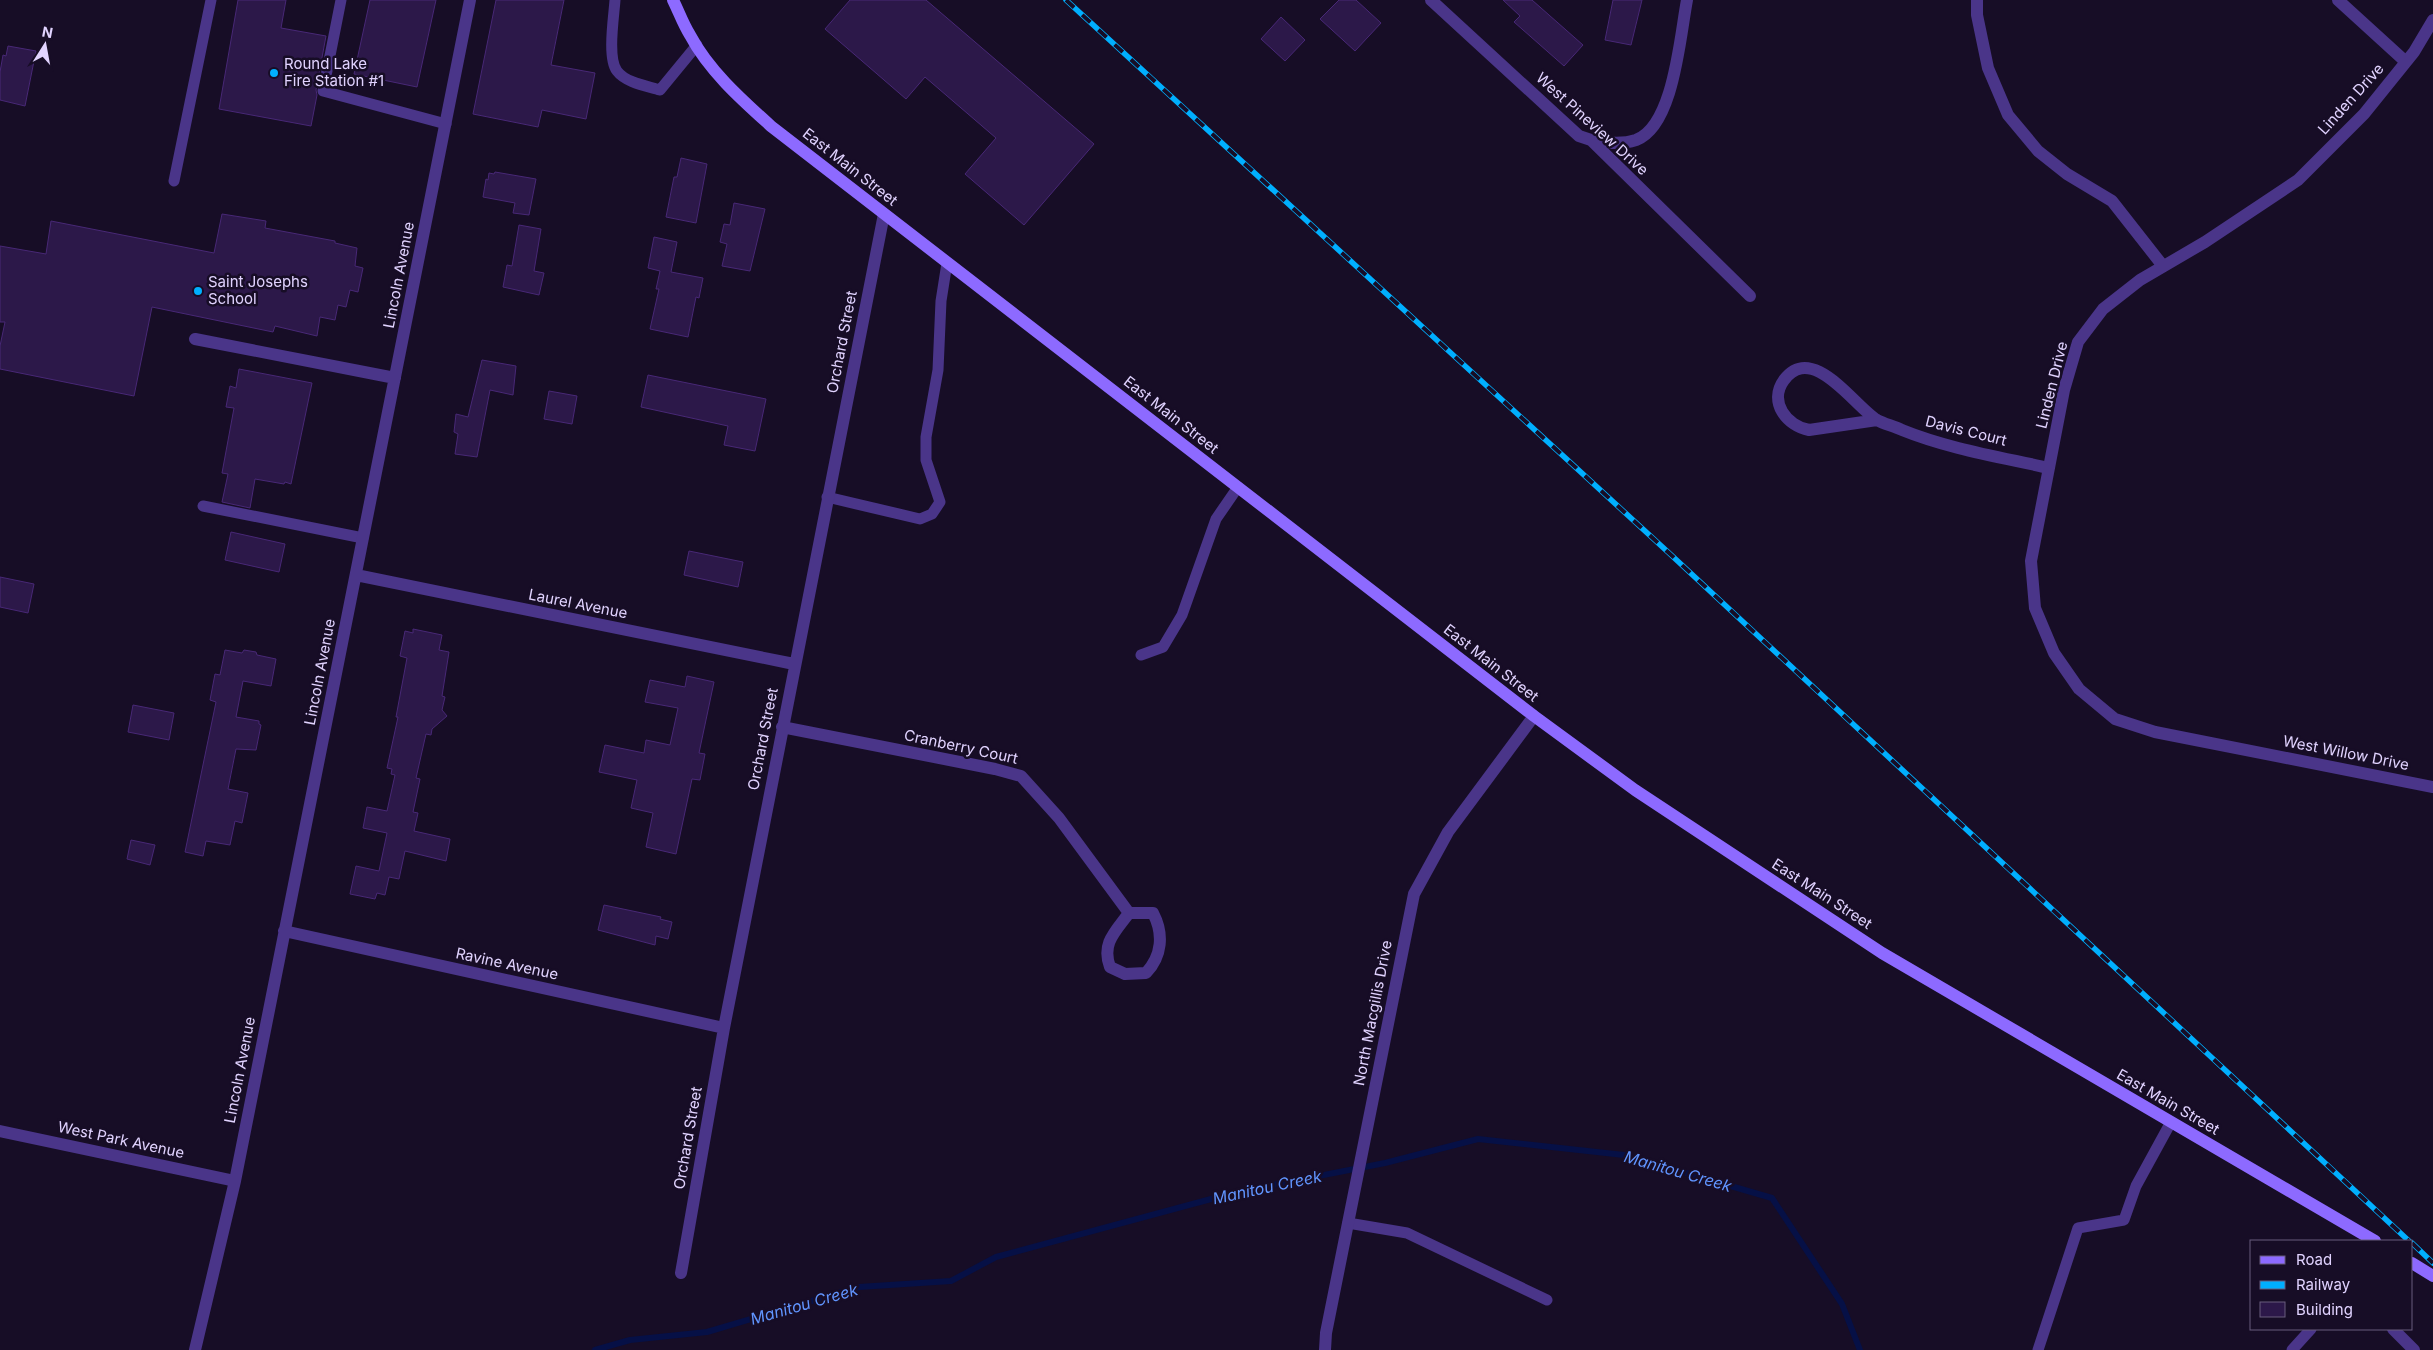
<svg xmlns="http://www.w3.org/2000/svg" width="2433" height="1350" viewBox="0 0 2433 1350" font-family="Inter,sans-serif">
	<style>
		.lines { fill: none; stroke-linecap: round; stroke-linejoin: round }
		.stream { stroke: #061046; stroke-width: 6 }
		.building { fill: #2c1849; stroke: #482876 }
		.service { stroke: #4a3589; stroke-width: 11 }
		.minor { stroke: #4a3589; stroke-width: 12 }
		.secondary { stroke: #8d6aff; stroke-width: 12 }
		.rail-casing { stroke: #00affe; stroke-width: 5.5 }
		.rail { stroke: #170d26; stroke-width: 4; stroke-dasharray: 11; stroke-linecap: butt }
		.poi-dot { fill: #00affe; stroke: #170d26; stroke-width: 2 }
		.labels { text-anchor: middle; stroke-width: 5; stroke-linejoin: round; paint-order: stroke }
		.poi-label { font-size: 15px; fill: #e1d3ff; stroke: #170d26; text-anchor: start }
		.street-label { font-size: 15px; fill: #e1d3ff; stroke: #170d26 }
		.water-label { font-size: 16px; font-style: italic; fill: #6195ff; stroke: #170d26 }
	</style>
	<rect width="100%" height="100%" fill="#170d26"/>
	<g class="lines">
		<path class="stream" d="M595 1350 630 1340 707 1332 859 1287 951 1281 996 1257 1237 1192 1385 1163 1478 1139 1624 1155 1772 1198 1842 1304 1860 1350"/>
	</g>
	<path class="building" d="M238 0H286L281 28 326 36 316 90 317 95 311 126 219 109Z
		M370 0H436L417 87 354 74Z
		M496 0H564L551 65 595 73 586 119 542 110 538 127 473 114Z
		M850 0H926L1094 144 1024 225 965 174 996 138 925 77 906 99 825 29Z
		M1339 0H1356L1381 23 1355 51 1320 19Z
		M1503 0H1532L1583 45 1564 66 1514 22 1520 16Z
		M1613 0H1642L1631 45 1605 40Z
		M1281 17 1305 40 1285 61 1261 39Z
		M8 46 36 51 25 106 0 100V72L3 55 6 56Z
		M681 158 707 164 696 223 666 217 674 177H677Z
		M495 172 536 179 529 215 513 213 515 203 483 197 486 179 488 180 489 173 494 174Z
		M734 203 765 209 750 271 722 266 727 244 720 242 724 224 730 225Z
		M222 214 266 221 265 228 335 241V243L357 248 355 266 363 268 358 292 350 290 346 307 338 305 335 320 320 317 317 336 275 326 273 332 152 307 134 396 0 369V346L5 322H0V246L46 254 51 221 214 253Z
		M519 225 541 229 534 271 544 273 539 295 503 287 507 265 512 266Z
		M654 237 677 242 671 272 703 278 699 298 696 297 688 337 650 329 659 289H656L660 271 648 268Z
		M482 360 516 366 513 395 490 390 477 457 455 454 458 434 454 432 456 414 468 417Z
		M239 369 312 383 291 484 285 482 284 484 255 479 250 508 222 502 228 474 222 473 234 408 226 407 230 386 236 388Z
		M648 375 766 399 755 451 724 445 728 426 641 407Z
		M549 391 577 396 572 424 544 419Z
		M231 532 285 544 279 572 225 560Z
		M689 551 743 562 738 587 684 575Z
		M0 577 34 584 28 613 0 607Z
		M413 629 442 635 439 650 449 652 442 696 445 697 442 710 447 716 432 729 431 735 426 734 416 778 420 779 413 812 418 813 414 831 450 839 446 861 405 851 399 879 389 877 385 895 377 893 375 899 350 894 356 866 379 871 387 833 363 828 367 807 387 811 395 775 391 774 392 769 387 768 398 717H396L407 658 400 656 405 631 413 633Z
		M225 650 242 653 244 650 256 652 257 655 276 659 271 686 243 681 236 717 259 721V724L261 725 256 750 236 749 228 789 248 793 242 823 235 821 230 845 206 841 203 856 185 852 216 702 210 700 215 674 220 675Z
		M687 676 714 682 699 753 705 754 700 780 692 779 676 854 646 847 653 813 631 808 637 780 599 772 605 745 644 753 646 740 670 745 678 708 645 702 650 680 685 687Z
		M133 705 174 713 169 740 128 732Z
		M131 840 155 845 150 865 127 859Z
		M604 905 661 917 660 919 672 922 668 939 656 936 655 945 598 930Z"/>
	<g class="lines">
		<path class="service" d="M341 0 323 91 446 124
			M615 0C614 16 607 58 617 71 626 83 647 86 660 90L697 45
			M174 181 211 0
			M827 497 920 519 932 514 940 502 926 460V437L938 370 941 301 947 263
			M203 506 363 538
			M1141 655 1163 647 1182 615 1216 519 1238 487
			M1348 1223 1407 1233 1547 1300
			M2038 1350 2078 1228 2124 1220 2136 1186 2171 1122
			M2292 1350 2311 1329"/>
		<path class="minor" d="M1431 0 1579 136 1591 140 1750 296
			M1977 0V15L1988 68 2008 115 2038 151 2067 174 2112 201 2163 266
			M2338 0 2406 62
			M2433 20 2414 52 2364 114 2298 180 2205 242 2140 280 2103 309 2078 342 2064 390 2031 561 2035 608 2054 653 2079 689 2115 719 2155 732 2433 787
			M1591 140C1606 143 1621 145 1636 140 1674 126 1680 36 1687 0
			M195 339 395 378
			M1877 420 1809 430C1787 426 1768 402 1784 380 1813 342 1854 406 1877 420 1884 424 1894 426 1902 430 1949 449 2000 457 2049 468
			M356 575 794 664
			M782 727 995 769 1021 776 1059 818 1129 913
			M1129 913H1153C1164 934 1162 956 1146 973L1125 974 1110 967C1101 943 1116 931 1129 913Z
			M284 931 724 1028
			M0 1131 235 1181
			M681 1273 724 1028 884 214
			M2393 1329 2414 1350
			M195 1350 235 1181 470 0
			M1325 1350 1326 1333 1414 894 1448 832 1534 716"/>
		<path class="secondary" d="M673 0C679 12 683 24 690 35 709 71 742 100 772 127L1534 716 1635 790 1882 953 2375 1241
			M2412 1263 2433 1276"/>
		<g class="rail-casing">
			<path id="rail" d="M1066 0 1669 553 2409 1241
				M2412 1243 2433 1263"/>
		</g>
		<use href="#rail" class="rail"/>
	</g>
	<g class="poi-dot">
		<circle cx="274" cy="73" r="5"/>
		<circle cx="198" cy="291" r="5"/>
	</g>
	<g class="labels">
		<g class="poi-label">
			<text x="284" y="69">Round Lake<tspan x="284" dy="17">Fire Station #1</tspan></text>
			<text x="208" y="287">Saint Josephs<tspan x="208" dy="17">School</tspan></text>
		</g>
		<g class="street-label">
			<text transform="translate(2351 99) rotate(-48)" y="5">Linden Drive</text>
			<text transform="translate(1592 124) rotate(42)" y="5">West Pineview Drive</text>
			<text transform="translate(850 167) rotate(38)" y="5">East Main Street</text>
			<text transform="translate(399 275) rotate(-79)" y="5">Lincoln Avenue</text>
			<text transform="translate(842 342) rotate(-79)" y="5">Orchard Street</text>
			<text transform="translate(2052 385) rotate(-76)" y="5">Linden Drive</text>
			<text transform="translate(1171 415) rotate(38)" y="5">East Main Street</text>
			<text transform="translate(1966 431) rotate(14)" y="5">Davis Court</text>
			<text transform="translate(578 604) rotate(11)" y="5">Laurel Avenue</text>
			<text transform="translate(1491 663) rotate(38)" y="5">East Main Street</text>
			<text transform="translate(320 672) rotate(-79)" y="5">Lincoln Avenue</text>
			<text transform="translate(763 739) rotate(-79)" y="5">Orchard Street</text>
			<text transform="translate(961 747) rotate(12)" y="5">Cranberry Court</text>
			<text transform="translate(2346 753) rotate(11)" y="5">West Willow Drive</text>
			<text transform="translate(1822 894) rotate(33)" y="5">East Main Street</text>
			<text transform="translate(507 964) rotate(12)" y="5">Ravine Avenue</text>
			<text transform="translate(1373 1013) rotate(-79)" y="5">North Macgillis Drive</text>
			<text transform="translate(240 1070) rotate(-79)" y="5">Lincoln Avenue</text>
			<text transform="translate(2168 1102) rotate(30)" y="5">East Main Street</text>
			<text transform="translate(688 1138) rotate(-80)" y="5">Orchard Street</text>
			<text transform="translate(121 1140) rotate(12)" y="5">West Park Avenue</text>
		</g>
		<g class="water-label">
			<text transform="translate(1678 1171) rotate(16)" y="6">Manitou Creek</text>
			<text transform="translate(1267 1187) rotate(-12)" y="6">Manitou Creek</text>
			<text transform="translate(804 1304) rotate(-16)" y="6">Manitou Creek</text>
		</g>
	</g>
	<rect x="2250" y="1240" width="162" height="90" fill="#170d26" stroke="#685c7d"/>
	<rect x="2260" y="1256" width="25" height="8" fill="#8d6aff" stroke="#685c7d"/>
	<text x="2296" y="1265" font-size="15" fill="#e1d3ff">Road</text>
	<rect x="2260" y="1281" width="25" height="8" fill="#00affe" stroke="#685c7d"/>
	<text x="2296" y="1290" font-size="15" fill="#e1d3ff">Railway</text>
	<rect x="2260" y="1302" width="25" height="15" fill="#2c1849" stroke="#685c7d"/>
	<text x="2296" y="1315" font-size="15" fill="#e1d3ff">Building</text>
	<g transform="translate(45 45) rotate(11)" stroke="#170d26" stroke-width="4" paint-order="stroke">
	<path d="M0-4L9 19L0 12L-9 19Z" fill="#e1d3ff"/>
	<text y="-8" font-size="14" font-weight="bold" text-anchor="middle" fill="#e1d3ff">N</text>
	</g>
</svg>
